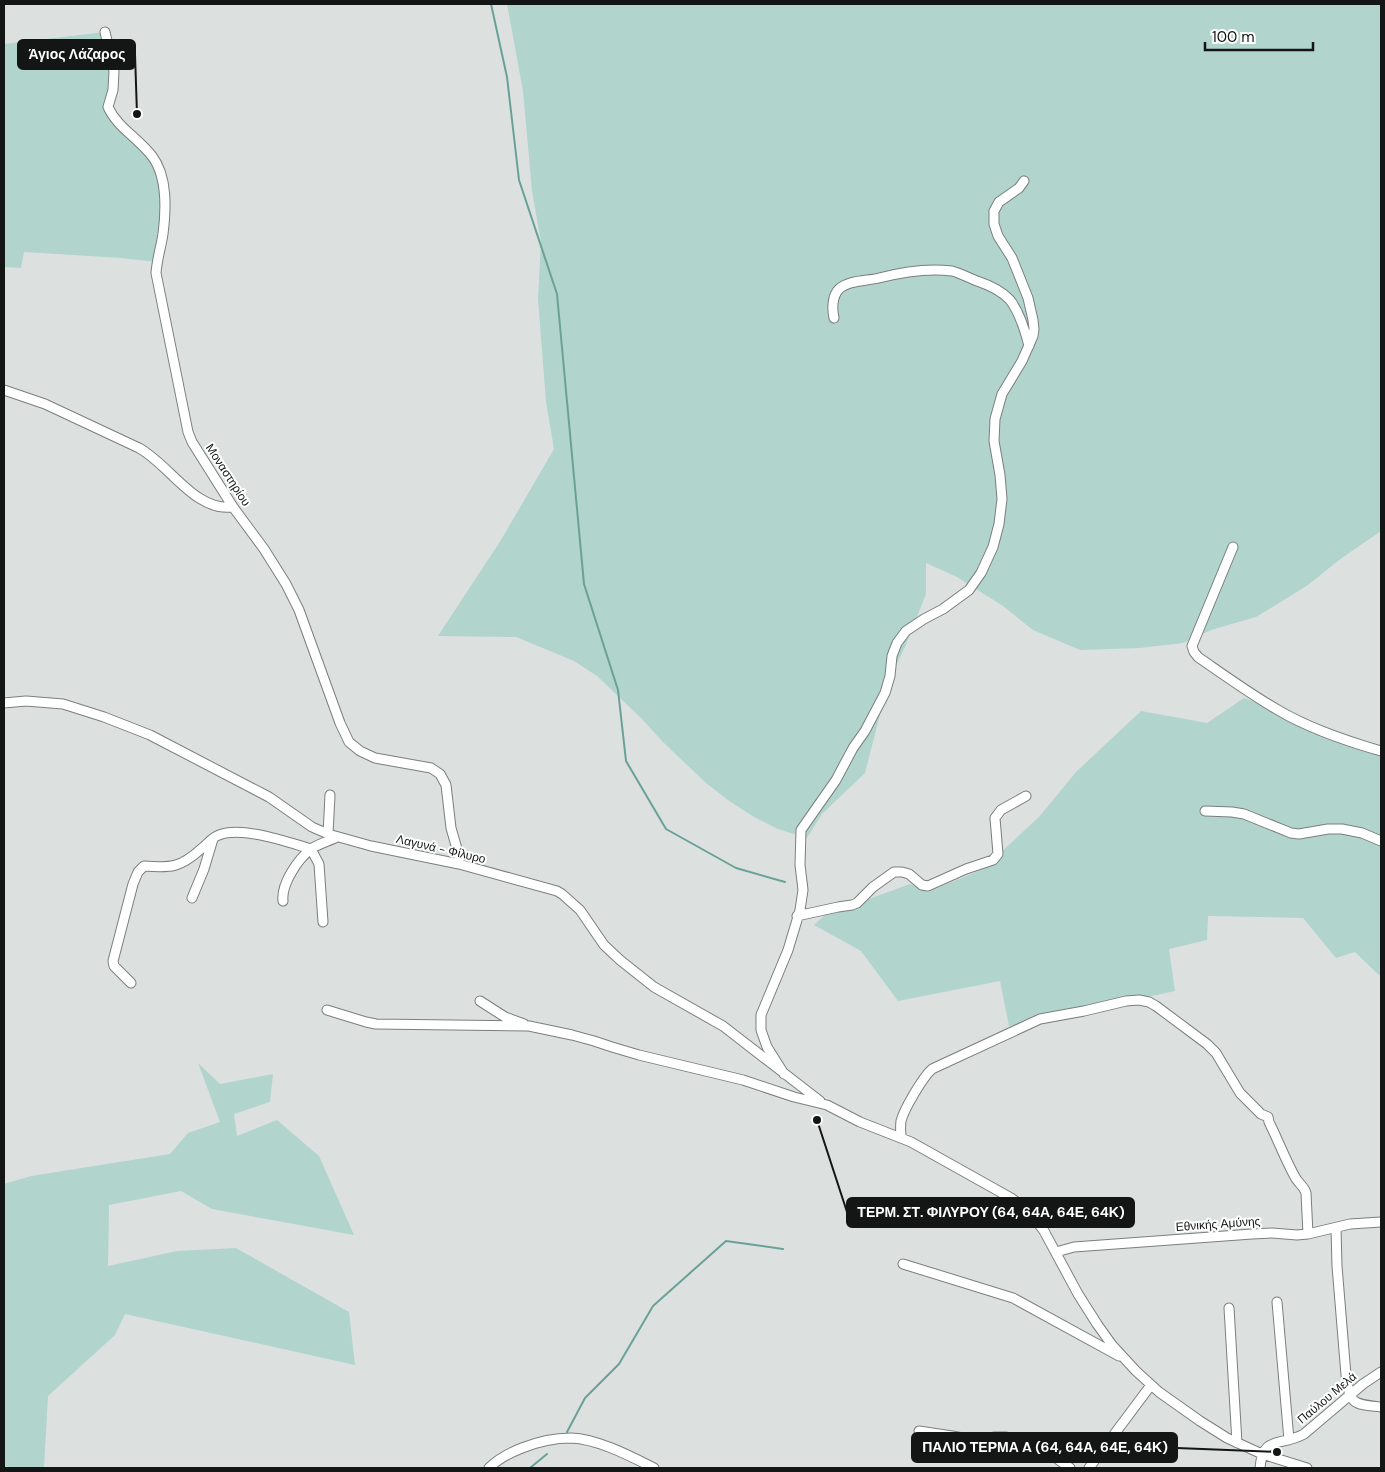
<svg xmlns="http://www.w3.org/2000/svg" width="1385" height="1472" viewBox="0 0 1385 1472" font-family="'DM Sans',sans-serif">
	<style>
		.green { fill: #b1d4cd }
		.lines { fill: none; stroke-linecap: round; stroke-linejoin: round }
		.stream { stroke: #6aa197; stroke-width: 2 }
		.minor-casing { stroke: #7a7f7e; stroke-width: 11 }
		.minor { stroke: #fff; stroke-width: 9 }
		.labels { text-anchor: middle; stroke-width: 4; stroke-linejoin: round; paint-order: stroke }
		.street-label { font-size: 12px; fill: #141616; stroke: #fff }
		.leader { fill: none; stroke: #141616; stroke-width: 2 }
		.callout-dot { fill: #141616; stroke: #fff; stroke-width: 2 }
		.callout { fill: #141616; stroke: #141616; stroke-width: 2 }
		.callout-label { font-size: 14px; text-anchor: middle; font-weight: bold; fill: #fff }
	</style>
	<rect width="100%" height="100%" fill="#dce1e0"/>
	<path class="green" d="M507 4H1381V531L1339 560 1308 585 1256 617 1211 630 1183 643 1140 648 1080 650 1033 630 1003 606 957 577 926 563V594L905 647 889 680 865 773 822 814 807 838 778 829 754 817 728 800 706 783 663 742 642 719 597 676 574 661 516 637 438 636 501 540 554 449 546 402 538 299 541 242 532 191 523 91Z
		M105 32 114 71 108 107 152 156 164 194 157 262 121 258 24 252 21 268 4 267V44Z
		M1244 698 1381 746V977L1355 952 1336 958 1303 918 1208 916 1207 940 1169 949 1175 991 1009 1026 1000 981 898 1001 861 951 814 925 825 915 910 884 928 892 983 869 1039 817 1076 772 1141 711 1207 723Z
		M198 1063 220 1084 273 1074 270 1102 234 1114 237 1136 277 1120 319 1156 354 1235 212 1209 181 1191 109 1205 108 1266 177 1251 236 1248 349 1312 355 1365 125 1314 115 1335 48 1396 44 1468H4V1184L31 1176 170 1154 188 1133 220 1122Z"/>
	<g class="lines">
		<path class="stream" d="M491 4 507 77 519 180 557 294 584 584 618 690 626 761 666 829 736 868 785 882
			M567 1432 585 1398 619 1364 653 1306 726 1241 783 1249
			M530 1468 547 1454"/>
		<g class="minor-casing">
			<path id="minor" d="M105 32 114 71 113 90 108 107C117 127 138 138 152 156 168 177 166 210 163 234 161 247 157 259 156 273L188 432 192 442 233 507 264 549 286 584 299 610 340 723 349 742 360 751 375 758 431 768 440 774 446 785 451 828 459 856V864
				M834 318C832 309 832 296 839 289 849 280 867 281 879 278 902 272 929 268 952 271 960 273 969 278 977 281 989 285 1001 290 1010 300 1020 313 1025 330 1029 346
				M4 390 45 404 139 448C170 465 195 512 233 507
				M1233 547 1192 646 1194 652 1198 657C1224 675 1250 694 1278 710 1310 729 1346 741 1381 751
				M4 703 26 701 63 704 104 717 150 735 269 797 312 827 328 834 371 846 459 864 557 891 562 894 580 910 604 945 620 960 654 987 723 1026 820 1101
				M1205 811 1232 812 1244 814 1291 833 1299 834 1328 829H1342L1362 833 1381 841
				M328 834 330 795
				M192 898 204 869 213 839
				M283 901C281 884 298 859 311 849 318 844 329 841 337 837
				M797 916 838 907 852 905 857 903 873 887 894 872H902L909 874 922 885 928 886 966 869 993 860 998 854 995 818 1001 810 1026 796
				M131 983 114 966 113 961 133 884 138 872 144 866C171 868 180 868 201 849 207 845 212 837 219 835 243 826 287 842 311 849L319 864 323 922
				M480 1001 505 1017 524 1024
				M327 1010 366 1022 376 1024 529 1026 572 1035 594 1041 612 1047 639 1055 743 1080 794 1097 827 1105 860 1122 911 1142 1011 1198 1029 1211 1044 1231 1078 1294 1097 1324 1112 1345 1136 1371 1159 1392 1200 1421 1227 1438 1262 1454 1307 1468
				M784 1074 767 1047 761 1030V1015L788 950 800 910 803 890 800 865 801 830 836 780 853 748 865 731 885 693 890 676 892 656 897 643 906 631 924 619 943 609 969 590 981 573 993 547 999 524 1002 499 1000 475 994 441 995 419 1002 394 1022 361 1033 336 1034 329 1033 320 1028 298 1012 258 998 236 994 224V211L999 202 1019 188 1024 181
				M901 1138C901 1132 900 1127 901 1121 904 1109 923 1077 932 1069L1040 1019 1084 1011 1126 1001 1139 1000 1149 1002 1156 1006 1207 1044 1216 1053 1240 1093 1261 1114 1268 1117 1269 1122C1278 1140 1285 1159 1295 1177 1298 1183 1304 1186 1306 1193L1308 1234
				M1336 1228 1337 1266 1346 1375C1350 1405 1353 1404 1381 1407
				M1056 1252 1074 1247 1252 1234 1272 1233 1297 1235 1308 1234 1350 1224 1381 1222
				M903 1264 1013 1298 1119 1356
				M1277 1302 1289 1440
				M1229 1308 1237 1443
				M919 1431 952 1436 979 1441 994 1437H1006L1030 1445 1052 1455 1070 1468
				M489 1468C499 1458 509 1453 522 1448 537 1442 555 1438 571 1438 598 1439 630 1456 654 1468
				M1089 1468 1151 1385
				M1260 1468C1263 1434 1281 1447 1304 1434L1363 1384 1381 1372"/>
		</g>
		<use href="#minor" class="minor"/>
	</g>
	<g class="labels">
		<g class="street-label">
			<text transform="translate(228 475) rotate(57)" y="4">Μοναστηρίου</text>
			<text transform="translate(441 849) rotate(13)" y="4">Λαγυνά - Φίλυρο</text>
			<text transform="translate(1218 1224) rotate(-4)" y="4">Εθνικής Αμύνης</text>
			<text transform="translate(1327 1398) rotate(-40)" y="4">Παύλου Μελά</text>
		</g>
	</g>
	<path class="leader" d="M137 114L135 54M817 1120L847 1212M1277 1452L1177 1448"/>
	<g class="callout-dot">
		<circle cx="137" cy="114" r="5"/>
		<circle cx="817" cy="1120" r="5"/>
		<circle cx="1277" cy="1452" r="5"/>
	</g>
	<g class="callout">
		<rect x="18" y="40" width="117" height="29" rx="5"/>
		<rect x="847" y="1198" width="287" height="29" rx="5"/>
		<rect x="912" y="1433" width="265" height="29" rx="5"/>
	</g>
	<g class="callout-label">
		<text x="77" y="59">Άγιος Λάζαρος</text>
		<text x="991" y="1217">ΤΕΡΜ. ΣΤ. ΦΙΛΥΡΟΥ (64, 64Α, 64Ε, 64Κ)</text>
		<text x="1045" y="1452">ΠΑΛΙΟ ΤΕΡΜΑ A (64, 64Α, 64Ε, 64Κ)</text>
	</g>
	<rect width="1385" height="1472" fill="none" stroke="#141616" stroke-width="10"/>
	<path d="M1205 42v8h108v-8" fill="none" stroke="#141616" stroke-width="2.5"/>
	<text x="1212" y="42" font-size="15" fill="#141616" stroke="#ffffff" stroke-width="4" paint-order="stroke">100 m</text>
</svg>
